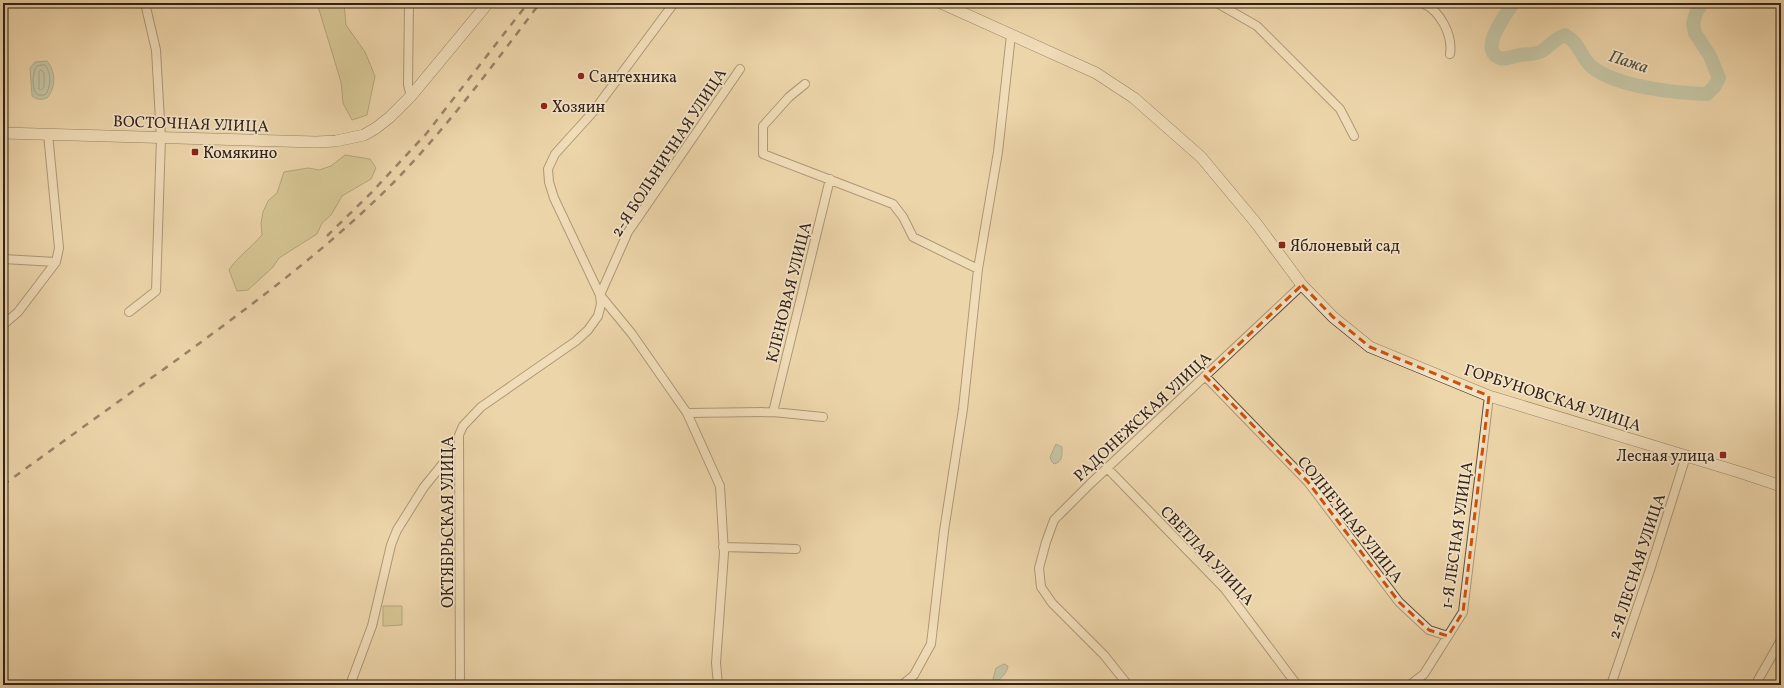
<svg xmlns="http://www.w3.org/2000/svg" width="1784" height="688" viewBox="0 0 1784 688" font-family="Vollkorn,serif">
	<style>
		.green { fill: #c0bb83; stroke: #7a6e4e }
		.water { fill: #9ab9a6; stroke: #717c6d }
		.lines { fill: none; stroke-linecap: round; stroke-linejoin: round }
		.shore { stroke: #666d5f; stroke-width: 1 }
		.river { stroke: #9ab9a6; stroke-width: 14 }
		.street-casing { stroke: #624e3c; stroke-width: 10 }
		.secondary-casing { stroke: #332118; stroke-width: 12 }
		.street { stroke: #f3e4c8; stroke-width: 8 }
		.secondary { stroke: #f3e4c8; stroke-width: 11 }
		.rail { stroke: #332118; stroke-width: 2.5; stroke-dasharray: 7 7; stroke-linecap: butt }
		.marked { fill: none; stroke: #cd510e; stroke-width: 3; stroke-dasharray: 8 5; stroke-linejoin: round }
		.poi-dot { fill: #8f2418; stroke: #f3e4c8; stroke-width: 1.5 }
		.labels { text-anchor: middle; stroke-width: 3.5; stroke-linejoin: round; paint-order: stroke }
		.poi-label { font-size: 16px; fill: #332118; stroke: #f3e4c8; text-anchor: start }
		.street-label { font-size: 16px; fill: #332118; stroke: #f3e4c8 }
		.water-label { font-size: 17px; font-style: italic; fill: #524f43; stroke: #f3e4c8 }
	</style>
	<rect width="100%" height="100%" fill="#edd6aa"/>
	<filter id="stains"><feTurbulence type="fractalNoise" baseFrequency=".005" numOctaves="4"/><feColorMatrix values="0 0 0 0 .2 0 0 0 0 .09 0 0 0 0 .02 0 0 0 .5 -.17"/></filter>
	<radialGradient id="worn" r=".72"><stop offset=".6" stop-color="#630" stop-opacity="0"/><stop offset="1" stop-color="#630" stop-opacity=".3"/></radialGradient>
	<path class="green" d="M317 3H344L346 25 365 52 375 76 367 115 352 120 343 103 341 82Z
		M345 155 370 159 376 168 371 179 342 196 331 215 322 223 317 234 279 258 273 267 248 290 237 291 229 270C238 256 251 248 262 235L261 223 263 212 268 201 277 193 284 172 308 168 319 170 331 166Z
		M383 606H402V625L383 626Z"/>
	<path class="water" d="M47 61C56 71 56 88 47 98 41 100 37 100 32 96L30 68 35 62Z
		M1056 444 1062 447C1062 455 1063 462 1054 464L1052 462 1050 457Z
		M1004 664 1008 666C1008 671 1000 681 995 682L993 679 996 668Z"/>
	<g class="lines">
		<path class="shore" d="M45 65C52 72 51 88 45 95H38C31 91 32 71 37 66Z
			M41 70 44 73V87L41 90 39 89V72Z"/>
		<path class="river" d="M1513 3C1506 15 1483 43 1495 55 1501 61 1507 58 1515 56 1523 54 1536 55 1542 51 1551 45 1554 39 1565 35 1581 44 1580 57 1592 67 1617 87 1675 93 1707 94L1714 87 1719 78 1710 56 1695 33 1693 24 1696 13 1702 3"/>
		<g class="street-casing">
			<path id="street" d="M409 3 408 85 411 96
				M1217 3 1257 26 1340 109 1354 136
				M1422 3C1440 10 1453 35 1450 54
				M805 84 789 97 763 126V154L893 204 903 217 913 237 978 269
				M3 259 56 262
				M129 312 156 291 161 138 156 50 145 3
				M3 325 18 312 56 262 59 248 48 134
				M1205 376 1308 482 1399 602 1429 630 1448 636
				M773 412 830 179
				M687 413 773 412 823 417
				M1107 468 1225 589 1297 685
				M723 547 796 549
				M350 685 372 626 391 545 397 530 424 487 458 445
				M460 685 459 435 463 426 481 407 576 341 588 330 598 316 601 304 600 295 554 198 549 182 548 169 555 154 593 112 674 3
				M718 685 716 663 724 553 720 486 687 413 632 334 600 295 628 232 740 69
				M902 685 914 675 931 644 944 531 963 409 978 269 998 152 1011 35
				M1128 685 1104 655 1052 603 1041 587 1039 568 1046 542 1054 520 1090 484 1302 285
				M1410 685 1424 674 1463 612 1489 396
				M1611 685 1650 570 1686 456
				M1761 685 1758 680 1781 640"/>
		</g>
		<g class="secondary-casing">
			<path id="secondary" d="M941 3 1096 73 1134 98 1201 157 1256 223 1302 285 1333 317 1370 347 1489 396 1739 472 1781 486
				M3 133 316 142 336 141 364 135 376 128 390 117 411 96 488 3"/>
		</g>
		<use href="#street" class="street"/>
		<use href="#secondary" class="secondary"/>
		<path class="rail" d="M327 236 371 193 426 134 528 3
			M3 485C61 443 119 401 178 359 253 304 329 248 395 181 448 126 494 64 540 3"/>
	</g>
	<path d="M0 0H1784V688H0ZM1302 285 1333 317 1370 347 1489 396 1463 612 1448 636 1429 630 1399 602 1308 482 1205 376Z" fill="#edd6aa" fill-opacity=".55" fill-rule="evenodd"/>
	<path class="marked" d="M1302 285 1333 317 1370 347 1489 396 1463 612 1448 636 1429 630 1399 602 1308 482 1205 376Z"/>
	<g class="poi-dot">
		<circle cx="581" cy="76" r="4"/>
		<circle cx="544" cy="106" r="4"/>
		<rect x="191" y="148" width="8" height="8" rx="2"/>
		<rect x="1278" y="241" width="8" height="8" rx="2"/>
		<rect x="1719" y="451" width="8" height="8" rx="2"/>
	</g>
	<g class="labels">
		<g class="poi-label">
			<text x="589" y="82">Сантехника</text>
			<text x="552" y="112">Хозяин</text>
			<text x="203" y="158">Комякино</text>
			<text x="1290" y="251">Яблоневый сад</text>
			<text x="1715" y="461" text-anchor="end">Лесная улица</text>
		</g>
		<g class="street-label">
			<text transform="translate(191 123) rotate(2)" y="6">ВОСТОЧНАЯ УЛИЦА</text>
			<text transform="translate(668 152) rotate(-57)" y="6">2-Я БОЛЬНИЧНАЯ УЛИЦА</text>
			<text transform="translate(788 292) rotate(-76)" y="6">КЛЕНОВАЯ УЛИЦА</text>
			<text transform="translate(1553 397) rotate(18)" y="6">ГОРБУНОВСКАЯ УЛИЦА</text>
			<text transform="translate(1142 416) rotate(-43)" y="6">РАДОНЕЖСКАЯ УЛИЦА</text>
			<text transform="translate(1351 519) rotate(51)" y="6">СОЛНЕЧНАЯ УЛИЦА</text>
			<text transform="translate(447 522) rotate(-90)" y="6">ОКТЯБРЬСКАЯ УЛИЦА</text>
			<text transform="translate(1456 535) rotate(-82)" y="6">1-Я ЛЕСНАЯ УЛИЦА</text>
			<text transform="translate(1208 555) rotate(47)" y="6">СВЕТЛАЯ УЛИЦА</text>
			<text transform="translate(1636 566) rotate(-72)" y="6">2-Я ЛЕСНАЯ УЛИЦА</text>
		</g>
		<g class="water-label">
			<text transform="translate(1629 61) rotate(18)" y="6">Пажа</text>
		</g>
	</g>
	<rect width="1784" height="688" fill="none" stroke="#edd6aa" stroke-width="16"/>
	<rect x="4" y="4" width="1776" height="680" fill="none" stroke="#332118" stroke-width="2"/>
	<rect x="8" y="8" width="1768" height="672" fill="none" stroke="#332118"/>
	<rect width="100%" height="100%" filter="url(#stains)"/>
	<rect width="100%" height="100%" fill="url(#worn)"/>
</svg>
